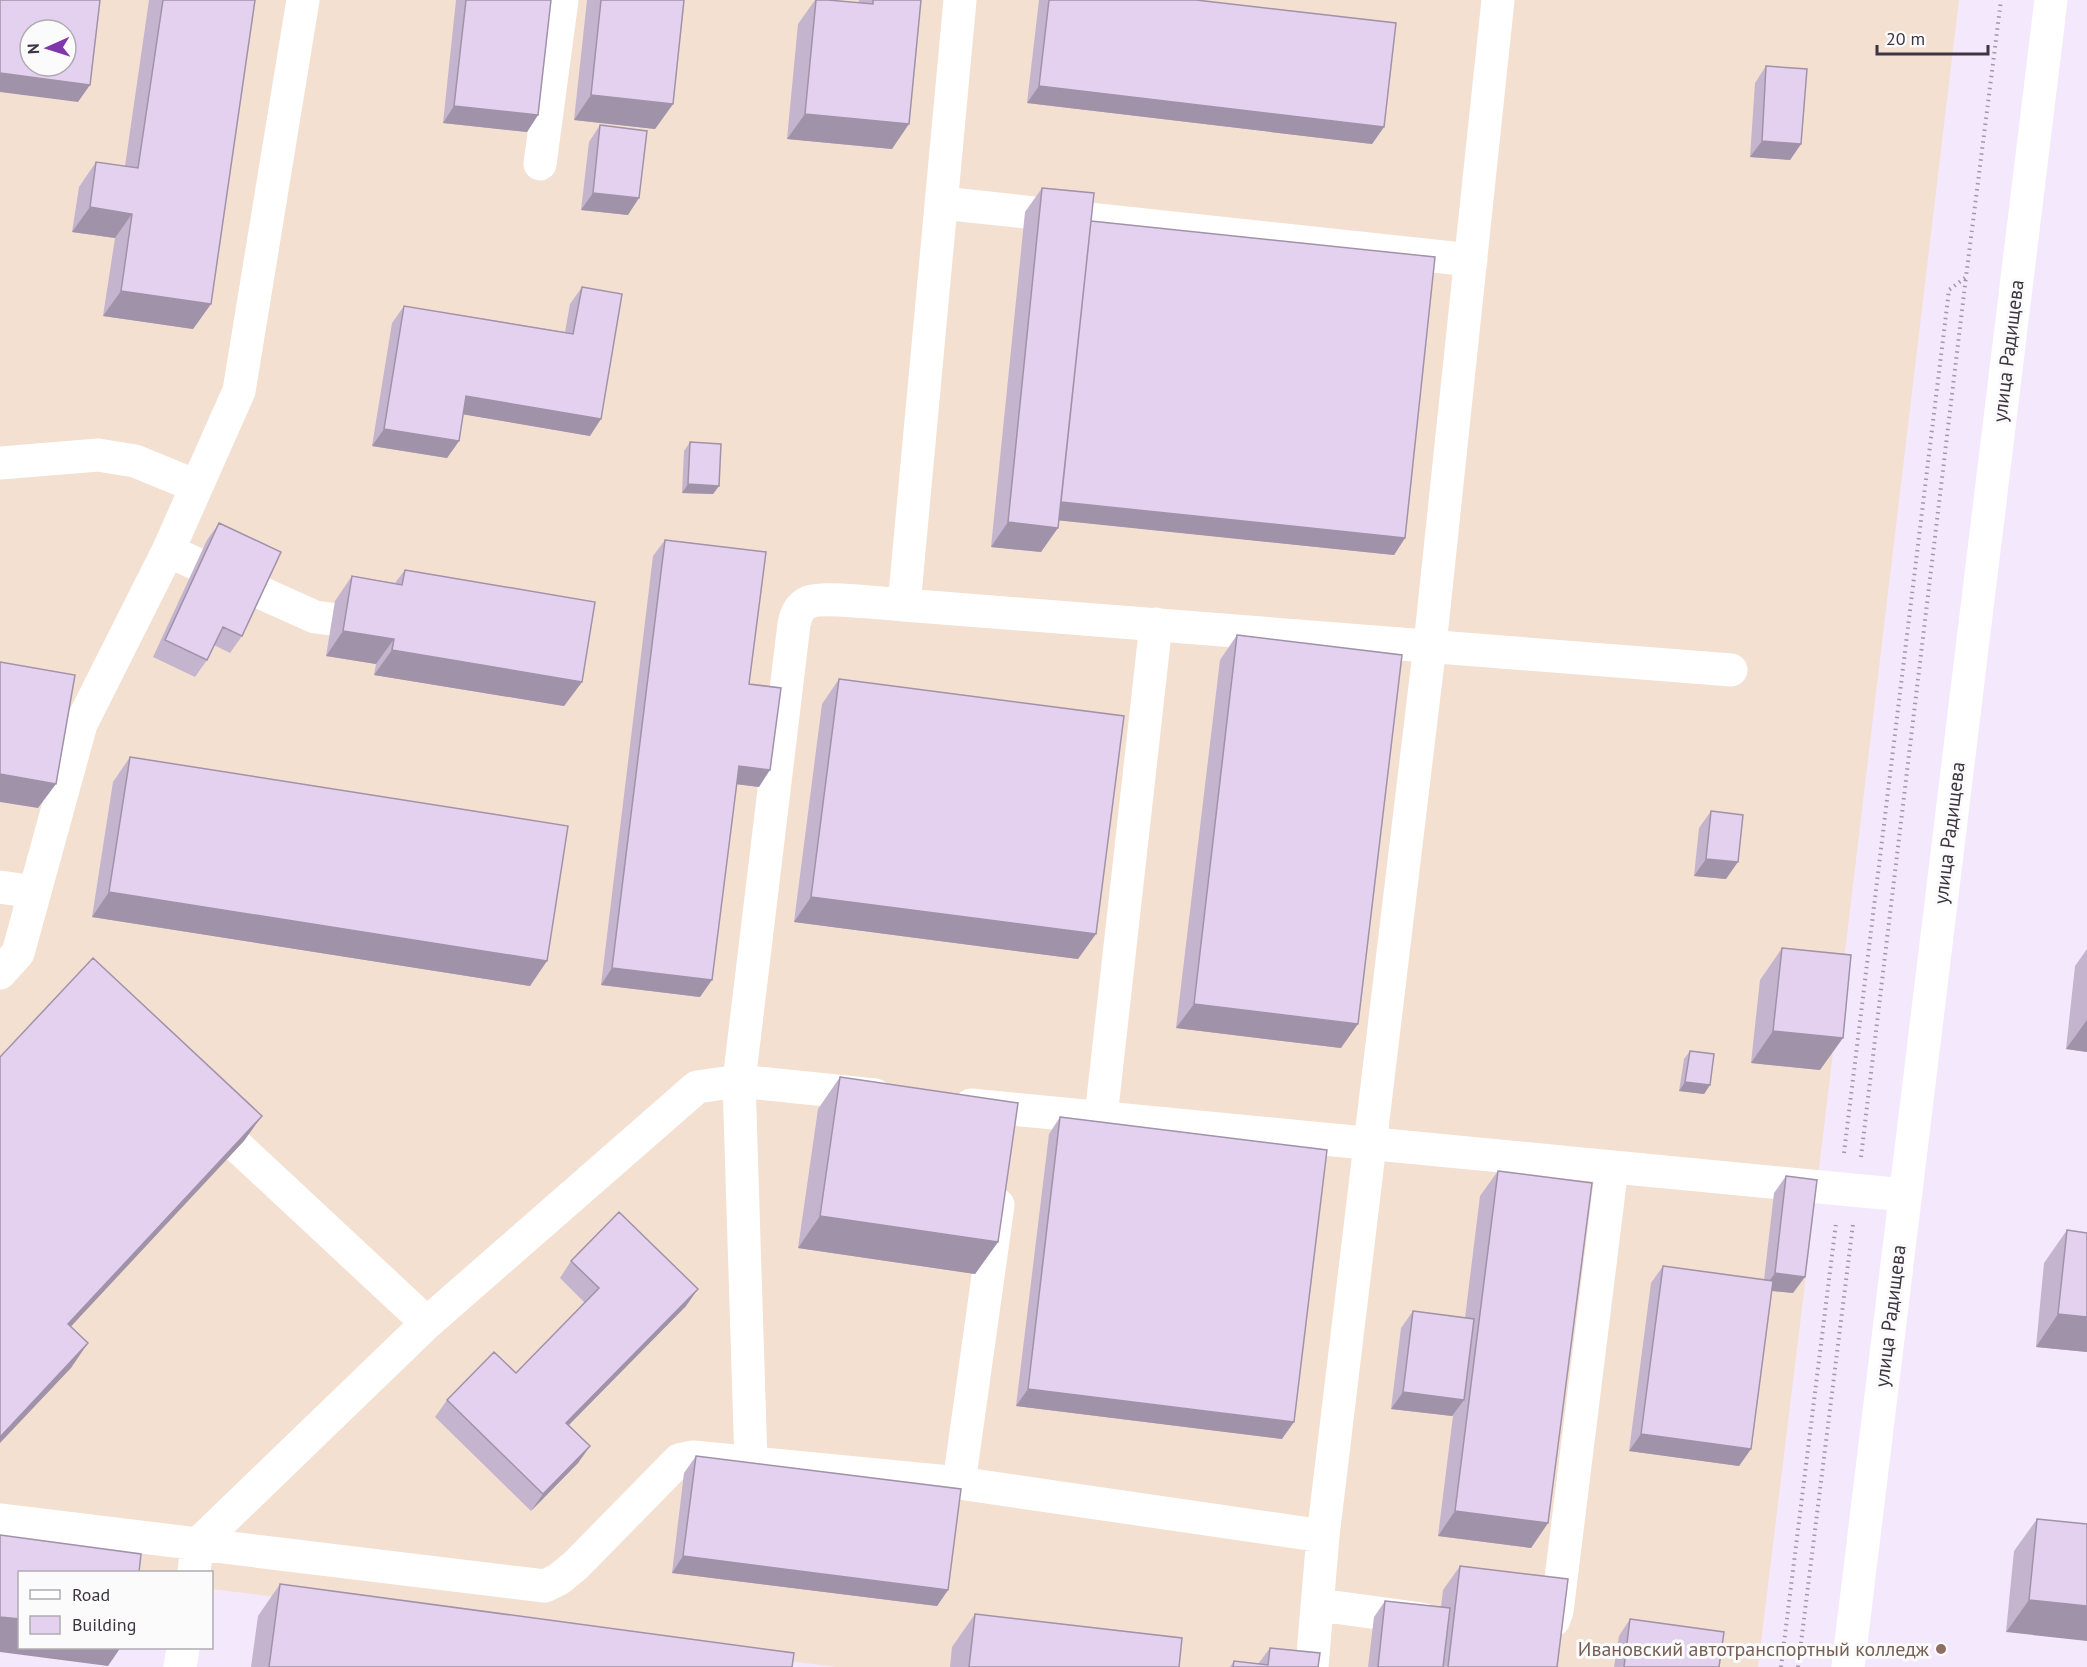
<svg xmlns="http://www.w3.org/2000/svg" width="2087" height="1667" viewBox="0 0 2087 1667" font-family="'PT Sans',sans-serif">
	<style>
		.industrial { fill: #f4e0d1; fill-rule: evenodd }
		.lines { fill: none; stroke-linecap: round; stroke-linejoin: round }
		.path { stroke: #a298a8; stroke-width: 4; stroke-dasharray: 1.5 4.5; stroke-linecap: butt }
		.minor { stroke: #fff; stroke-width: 33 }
		.wall { fill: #c4b4ce }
		.shaded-wall { fill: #a092a8 }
		.building { fill: #e4d1f0; stroke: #a092a8; stroke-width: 1.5; fill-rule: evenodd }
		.education-dot { fill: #8d6e63; stroke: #fbfbfb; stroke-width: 2 }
		.labels { text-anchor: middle; stroke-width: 6; stroke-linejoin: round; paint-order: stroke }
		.street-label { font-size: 20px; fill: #3d3541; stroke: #fbfbfb }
		.education-label { font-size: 20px; fill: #785e54; stroke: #fbfbfb; text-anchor: end }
	</style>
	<rect width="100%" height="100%" fill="#f4e9fc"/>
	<path class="industrial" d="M0 0H1959L1817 1186 1758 1667H837L212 1589V1572H88L0 1561ZM30 30H66V66H30Z"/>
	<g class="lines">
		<path class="path" d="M1844 1153 1949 290 1966 277 2001 0
			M1861 1157 1966 277
			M1781 1667 1836 1223
			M1798 1667 1853 1224"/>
		<path class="minor" d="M540 164 562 0
			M942 203 1471 260
			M0 463 98 455 135 461 196 486
			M168 551 315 617 377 625
			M904 605 960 0
			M0 887 35 892
			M0 973 18 953 81 724 168 551 239 391 303 0
			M971 1105 1904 1195
			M206 1117 427 1323
			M1101 1117 1156 624
			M751 1463 739 1081 794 624C796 615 799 606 809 602 823 596 886 604 904 605L1731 670
			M959 1483 998 1205
			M0 1520 545 1586 559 1579 576 1565 679 1460 693 1457 959 1483 1323 1536
			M194 1572 197 1545 427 1323 697 1087 739 1081 875 1095
			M1319 1605 1422 1619
			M1554 1620 1557 1611 1612 1167
			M180 1667 183 1648
			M1312 1667 1323 1536 1430 645 1498 0
			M1848 1667 2051 0"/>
	</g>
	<path class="wall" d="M149 0H255L211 304 193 329 103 316 115 238 72 232 79 187 96 162 125 166Z
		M456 0H551L538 115 527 132 443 123Z
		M587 0H684L673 104 655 129 574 120Z
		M815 0H828L858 3 859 0H921L892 149 787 139 798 24Z
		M1039 0H1196L1384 127 1372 144 1027 103Z
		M1766 66 1801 144 1790 160 1750 157 1755 83Z
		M600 125 628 215 581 210 589 142Z
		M1042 188 1091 221 1405 538 1394 555 1059 520 1041 552 991 547 1025 212Z
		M582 287 590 436 463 414 459 441 447 458 372 446 392 323 404 306 565 332 570 304Z
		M690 442 719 486 713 494 682 493 684 451Z
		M219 523 242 636 230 653 214 645 207 660 195 677 153 657 207 540Z
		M665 540 749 684 759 787 736 784 700 997 601 985 653 556Z
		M405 570 582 682 564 706 374 675 376 664 326 656 335 601 352 576 395 583Z
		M1237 635 1341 1048 1176 1028 1220 660Z
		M839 679 1078 959 794 922 822 704Z
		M130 757 530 986 92 917 113 782Z
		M1711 811 1726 879 1694 876 1699 828Z
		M1782 948 1820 1070 1751 1063 1760 980Z
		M2087 949V1052L2066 1049 2075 966Z
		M1690 1051 1710 1085 1704 1094 1679 1091 1684 1059Z
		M840 1077 998 1242 975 1274 798 1248 818 1109Z
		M1060 1117 1282 1439 1016 1406 1049 1134Z
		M1498 1171 1548 1523 1531 1548 1438 1536 1453 1416 1391 1409 1401 1328 1413 1311 1465 1318 1480 1196Z
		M1786 1176 1793 1293 1772 1291 1751 1449 1739 1466 1629 1451 1651 1283 1663 1266 1764 1280 1774 1193Z
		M2067 1230 2087 1233V1352L2036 1347 2044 1263Z
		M571 1261 686 1306 569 1425 590 1446 578 1463 531 1511 435 1417 447 1400 516 1373 585 1303 560 1278Z
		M696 1456 948 1590 937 1606 672 1573 684 1473Z
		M2037 1519 2087 1524 2006 1632 2014 1551Z
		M1460 1566 1557 1667H1368L1374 1617 1385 1601 1441 1607 1443 1590Z
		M280 1584 792 1667H251L258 1616Z
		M975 1614 1179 1667H950L952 1647Z
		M1630 1619 1719 1667H1614L1619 1636Z
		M1270 1648 1318 1667H1230L1234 1661 1258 1664Z"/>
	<path class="shaded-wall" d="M0 73 90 85 78 102 0 92Z
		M1039 86 1384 127 1372 144 1027 103Z
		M591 95 673 104 655 129 574 120Z
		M454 106 538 115 527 132 443 123Z
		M805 114 909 124 892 149 787 139Z
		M1762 141 1801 144 1790 160 1750 157Z
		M593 193 639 198 628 215 581 210Z
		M90 207 132 214 115 238 72 232Z
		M121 291 211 304 193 329 103 316Z
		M466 396 601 419 590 436 455 413Z
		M384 429 459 441 447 458 372 446Z
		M688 484 719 486 713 494 682 493Z
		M1057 502 1405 538 1394 555 1045 519Z
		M1008 522 1058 528 1041 552 991 547Z
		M343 631 394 639 376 664 326 656Z
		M392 650 582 682 564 706 374 675Z
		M739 766 770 770 759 787 727 783Z
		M0 774 56 784 38 808 0 802Z
		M1706 859 1738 862 1726 879 1694 876Z
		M109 892 547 961 530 986 92 917Z
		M811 897 1096 934 1078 959 794 922Z
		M612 968 712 980 700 997 601 985Z
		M1194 1004 1358 1024 1341 1048 1176 1028Z
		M2087 1020V1052L2066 1049Z
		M1773 1031 1843 1038 1820 1070 1751 1063Z
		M1685 1082 1710 1085 1704 1094 1679 1091Z
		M262 1116 244 1141 50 1349 68 1324Z
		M820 1216 998 1242 975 1274 798 1248Z
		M1775 1273 1805 1277 1793 1293 1763 1290Z
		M698 1289 686 1306 554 1440 566 1423Z
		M2058 1314 2087 1317V1352L2036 1347Z
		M88 1343 71 1368 0 1443V1437Z
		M1028 1389 1294 1422 1282 1439 1016 1406Z
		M1403 1392 1464 1400 1452 1416 1391 1409Z
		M1641 1434 1751 1449 1739 1466 1629 1451Z
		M590 1446 578 1463 531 1511 543 1494Z
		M1455 1511 1548 1523 1531 1548 1438 1536Z
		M683 1556 948 1590 937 1606 672 1573Z
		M2029 1600 2087 1606V1641L2006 1632Z
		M0 1617 20 1619V1647H121L108 1666 0 1652Z"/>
	<path class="building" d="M0 0H100L90 85 0 73ZM30 30H66V66H30Z
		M163 0H255L211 304 121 291 132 214 90 207 96 162 138 168Z
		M466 0H551L538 115 454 106Z
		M601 0H684L673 104 591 95Z
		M816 0H828L873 4V0H921L909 124 805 114Z
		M1049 0H1196L1396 23 1384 127 1039 86Z
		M1766 66 1807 69 1801 144 1762 141Z
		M600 125 647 131 639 198 593 193Z
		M1042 188 1094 193 1058 528 1008 522Z
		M1091 221 1435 257 1405 538 1061 502Z
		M582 287 622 294 601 419 466 396 459 441 384 429 404 306 573 334Z
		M690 442 721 444 719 486 688 484Z
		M219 523 281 552 242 636 223 627 207 660 165 640Z
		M665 540 766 552 749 684 781 688 770 770 739 766 712 980 612 968Z
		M405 570 595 602 582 682 392 650 394 639 343 631 352 576 402 585Z
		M1237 635 1402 655 1358 1024 1194 1004Z
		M0 662 75 675 56 784 0 774Z
		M839 679 1124 716 1096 934 811 897Z
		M130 757 568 826 547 961 109 892Z
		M1711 811 1743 815 1738 862 1706 859Z
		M1782 948 1851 955 1843 1038 1773 1031Z
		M93 958 262 1116 68 1324 88 1343 0 1437V1057Z
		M1690 1051 1714 1054 1710 1085 1685 1082Z
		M840 1077 1018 1103 998 1242 820 1216Z
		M1060 1117 1327 1150 1294 1422 1028 1389Z
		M1498 1171 1592 1183 1548 1523 1455 1511Z
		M1786 1176 1817 1180 1805 1277 1775 1273Z
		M619 1212 698 1289 566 1423 590 1446 543 1494 447 1400 494 1352 516 1373 599 1288 571 1261Z
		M2067 1230 2087 1233V1317L2058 1314Z
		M1663 1266 1773 1281 1751 1449 1641 1434Z
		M1413 1311 1474 1319 1464 1400 1403 1392Z
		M696 1456 961 1489 948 1590 683 1556Z
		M2037 1519 2087 1524V1606L2029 1600Z
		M0 1535 141 1554 139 1572H20V1619L0 1617Z
		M1460 1566 1568 1579 1557 1667H1448Z
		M280 1584 794 1653 792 1667H269Z
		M1385 1601 1450 1608 1443 1667H1378Z
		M975 1614 1182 1638 1179 1667H969Z
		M1630 1619 1724 1632 1719 1667H1624Z
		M1270 1648 1320 1653 1318 1667H1233L1234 1661 1268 1665Z"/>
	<circle class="education-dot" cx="1941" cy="1649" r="6"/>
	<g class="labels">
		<g class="street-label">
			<text transform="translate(2008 351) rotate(-83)" y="7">улица Радищева</text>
			<text transform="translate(1949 833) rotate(-83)" y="7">улица Радищева</text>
			<text transform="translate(1890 1316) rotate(-83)" y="7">улица Радищева</text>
		</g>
		<g class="education-label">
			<text x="1929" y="1656">Ивановский автотранспортный колледж</text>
		</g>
	</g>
	<rect x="18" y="1571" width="195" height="78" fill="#fbfbfb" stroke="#afacb1" stroke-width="1.5"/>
	<rect x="30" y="1590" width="30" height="9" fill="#ffffff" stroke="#afacb1" stroke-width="1.5"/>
	<text x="72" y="1601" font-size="18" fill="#3d3541">Road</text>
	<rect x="30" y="1616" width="30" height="18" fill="#e4d1f0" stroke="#afacb1" stroke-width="1.5"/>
	<text x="72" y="1631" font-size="18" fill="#3d3541">Building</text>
	<g transform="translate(48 48) rotate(267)"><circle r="28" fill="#fbfbfb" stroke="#afacb1" stroke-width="1.5"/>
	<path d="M0-4.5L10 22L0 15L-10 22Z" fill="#8037aa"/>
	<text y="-9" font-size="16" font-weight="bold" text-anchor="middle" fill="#3d3541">N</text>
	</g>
	<path d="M1877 45v9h111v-9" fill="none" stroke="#3d3541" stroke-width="3"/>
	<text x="1886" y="45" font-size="18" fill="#3d3541" stroke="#fbfbfb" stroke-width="4.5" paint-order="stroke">20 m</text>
</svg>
